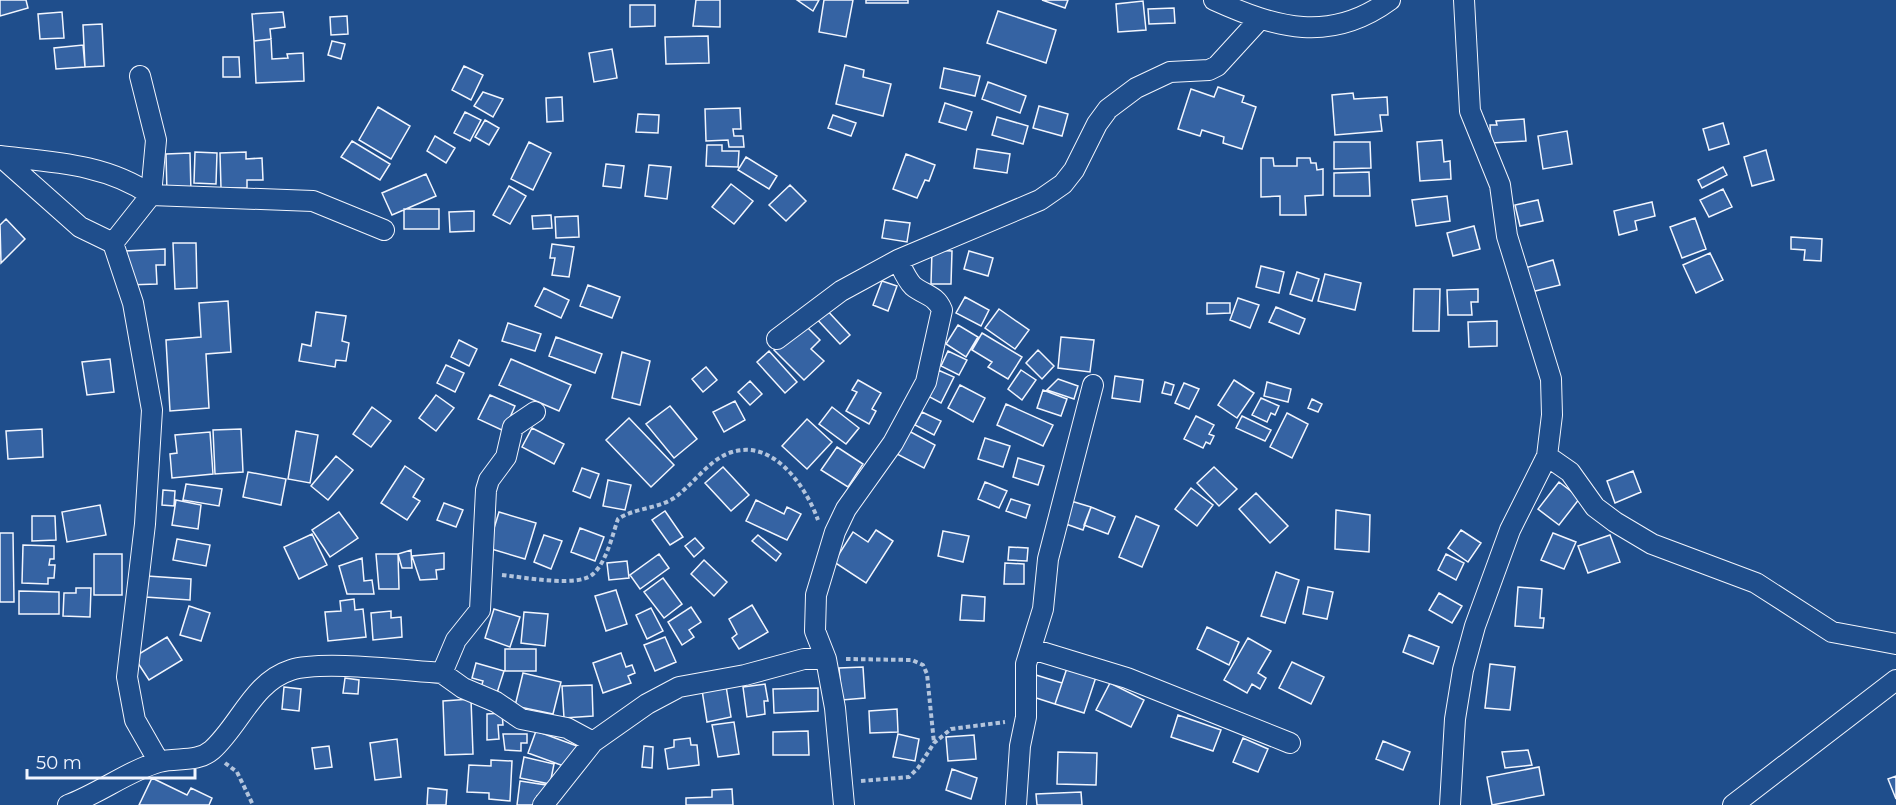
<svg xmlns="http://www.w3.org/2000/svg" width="1896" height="805" viewBox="0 0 1896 805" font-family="Montserrat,sans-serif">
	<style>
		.building { fill: #3563a3; stroke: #f2f6ff; stroke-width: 1.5 }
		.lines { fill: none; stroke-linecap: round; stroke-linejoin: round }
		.street-casing { stroke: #f2f6ff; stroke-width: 22 }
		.path { stroke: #b3c4dc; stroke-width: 4; stroke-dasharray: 4.5 3; stroke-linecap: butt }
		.street { stroke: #1f4e8c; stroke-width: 20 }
	</style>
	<rect width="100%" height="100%" fill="#1f4e8c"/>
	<path class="building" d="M0 0H26L28 8 0 16Z
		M696 0H720V27L693 26Z
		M797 0H819L813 11Z
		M824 0H853L846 37 819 32Z
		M866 0H908V3H866Z
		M1042 0H1068L1065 8Z
		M1143 1 1146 30 1118 32 1116 4Z
		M630 5H655V26L630 27Z
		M1174 8 1175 23 1149 24 1148 9Z
		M998 11 1056 30 1046 63 987 43Z
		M62 12 64 38 40 39 38 14Z
		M283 12 285 27 270 29 271 39 254 41 252 14Z
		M347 16 348 34 331 35 330 17Z
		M102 24 104 66 85 67 83 25Z
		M708 36 709 63 666 64 665 37Z
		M271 39 272 59 288 58 287 54 303 53 304 81 256 83 254 41Z
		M332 41 345 44 341 59 328 55Z
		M83 45 85 67 56 69 54 48Z
		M612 49 617 78 594 82 589 53Z
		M223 57H239L240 77H223Z
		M845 65 864 70 863 77 891 84 883 116 836 104Z
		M464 66 483 75 471 100 452 90Z
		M944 68 980 76 975 96 940 88Z
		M988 82 1026 96 1020 113 982 99Z
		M1218 87 1244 96 1242 102 1256 107 1242 149 1223 143 1224 137 1202 130 1200 136 1178 129 1191 89 1214 97Z
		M483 92 503 99 493 117 474 106Z
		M1353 93 1354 99 1387 97 1388 115H1380L1382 131 1335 135 1332 95Z
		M562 97 563 121 547 122 546 98Z
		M945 103 972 112 966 130 939 122Z
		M1039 106 1068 114 1062 136 1033 128Z
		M378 107 410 126 391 159 359 140Z
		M740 108 741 129H733L734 136H743L744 147H729L728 140 706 141 705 109Z
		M465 112 481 120 470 141 454 133Z
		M638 114 659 115 658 133 636 132Z
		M833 115 856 123 851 136 828 128Z
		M997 117 1028 126 1023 144 992 135Z
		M1524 119 1526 141 1491 143 1490 125H1497L1496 121Z
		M485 120 499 128 489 145 475 137Z
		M1723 123 1729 144 1709 150 1703 129Z
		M1567 131 1572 164 1543 169 1538 136Z
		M435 136 455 148 446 163 427 151Z
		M1442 140 1444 162 1450 161 1451 179 1420 181 1417 142Z
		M352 141 390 164 380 180 341 157Z
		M529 142 551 153 533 190 511 179Z
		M1334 142H1370L1371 168 1334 169Z
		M707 145H722V151H739L738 167 706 166Z
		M977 149 1010 154 1007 173 974 168Z
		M1766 150 1774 180 1752 186 1744 157Z
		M195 152 217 153 216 184 194 183Z
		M246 152V159L262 158 263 180H247V188H221L220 153Z
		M190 153 191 193 167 194 166 154Z
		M906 154 935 165 929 181 925 180 917 198 893 189Z
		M746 157 777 176 769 189 738 170Z
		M1261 158H1273L1274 166H1297V158H1310L1311 163H1316L1317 170 1323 169V195L1305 196 1306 215H1280V196L1261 197Z
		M606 164 624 166 621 188 603 186Z
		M649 165 671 167 667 199 645 196Z
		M1723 167 1727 175 1702 188 1698 180Z
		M1369 172 1370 196H1334V173Z
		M426 174 436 196 392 215 382 193Z
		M731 184 753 201 734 224 712 207Z
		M790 185 806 201 786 221 769 205Z
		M509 186 526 196 510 224 493 215Z
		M1723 189 1732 207 1709 217 1700 200Z
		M1447 196 1450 221 1416 226 1412 200Z
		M1538 200 1543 221 1520 226 1515 205Z
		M1652 202 1655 216 1635 221 1637 230 1619 235 1614 211Z
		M404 209H439V229H404Z
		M474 211V231L450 232 449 212Z
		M551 215 552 228 533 229 532 216Z
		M578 216 579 237 556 238 555 217Z
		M1695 218 1706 249 1682 258 1670 227Z
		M6 219 25 239 1 263 0 225Z
		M885 220 910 223 907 242 882 238Z
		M1474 226 1480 249 1453 256 1447 233Z
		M1791 237 1822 239 1821 261 1804 260 1805 250 1791 249Z
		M173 243H196L197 288 175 289Z
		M552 244 574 247 569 277 552 275 555 258H550Z
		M165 249V265H156L157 284 127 285 125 251Z
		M932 250 952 251 951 284H931Z
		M969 251 993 258 988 276 964 269Z
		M1710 253 1723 280 1696 293 1683 265Z
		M1553 260 1560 285 1531 292 1525 268Z
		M1261 266 1284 272 1279 293 1256 287Z
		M1297 272 1319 279 1312 301 1290 294Z
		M1325 274 1361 283 1355 310 1318 301Z
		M882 281 897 286 888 311 873 305Z
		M588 285 620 297 612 318 580 306Z
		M544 288 569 300 561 318 535 306Z
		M1414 289H1440L1439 331H1413Z
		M1478 289V302H1471L1472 315H1448L1447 290Z
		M965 297 989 310 981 326 956 313Z
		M1238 298 1259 305 1250 328 1230 320Z
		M228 301 231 352 206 354 209 408 170 411 166 340 201 337 199 303Z
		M1207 303H1230V313L1207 314Z
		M824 307 850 335 840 344 814 316Z
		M1276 307 1305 319 1299 334 1269 322Z
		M999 309 1029 330 1015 349 985 328Z
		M316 312 346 316 342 341 349 343 346 361 336 360 335 367 299 361 302 344 311 346Z
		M1497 321V346L1469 347 1468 322Z
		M802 322 820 340 811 349 824 361 804 380 774 350Z
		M508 323 541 334 535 351 502 341Z
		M958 325 978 337 966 357 946 344Z
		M982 333 1022 357 1008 379 988 367 992 362 972 350Z
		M556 337 602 354 595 373 549 356Z
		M1061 337 1094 340 1090 372 1058 368Z
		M459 340 477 349 469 366 451 357Z
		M1038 350 1054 366 1042 379 1026 363Z
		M769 351 797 382 785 393 757 362Z
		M948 351 967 360 959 375 941 366Z
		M622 352 650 361 640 405 612 398Z
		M110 359 114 392 87 395 82 362Z
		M511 359 571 385 559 411 499 385Z
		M446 365 464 373 455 392 437 383Z
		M706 367 717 380 703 392 692 379Z
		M938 370 954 377 941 403 926 395Z
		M1021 370 1036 380 1022 400 1008 389Z
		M1115 376 1143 380 1140 402 1112 398Z
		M1058 379 1078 386 1074 399 1047 390Z
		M858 380 881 393 872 409 876 411 869 424 846 411 857 392 852 390Z
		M1234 380 1254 393 1237 418 1218 405Z
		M750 381 762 394 750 405 738 392Z
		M1165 382 1174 385 1171 395 1162 393Z
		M1267 382 1291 389 1288 402 1264 396Z
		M1184 383 1199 389 1189 409 1175 403Z
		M960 385 985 398 973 422 948 408Z
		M1043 390 1067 399 1061 416 1037 408Z
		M436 395 454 408 436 431 419 418Z
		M490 395 515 406 504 431 478 419Z
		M1261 398 1279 406 1275 415 1271 413 1267 422 1252 415Z
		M1312 399 1322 404 1318 412 1308 408Z
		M735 401 745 420 724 432 713 412Z
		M1006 404 1053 425 1043 446 997 425Z
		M670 406 697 439 674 458 646 424Z
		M372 407 391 421 371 447 353 434Z
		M832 407 859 428 846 444 819 424Z
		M922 412 941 421 934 435 915 425Z
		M1287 413 1308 424 1292 458 1270 447Z
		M1196 416 1214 425 1209 434 1214 436 1210 444 1206 442 1203 448 1184 439Z
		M1242 416 1271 430 1265 441 1236 428Z
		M629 418 674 465 651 487 606 440Z
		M807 419 832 442 807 469 782 446Z
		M532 428 564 444 554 464 522 447Z
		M42 429 43 457 8 459 6 431Z
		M241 429 243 472 215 474 213 430Z
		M907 430 935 445 924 468 895 453Z
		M296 431 318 435 310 483 288 479Z
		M210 432 213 474 172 478 170 454 177 453 175 435Z
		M985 438 1010 446 1003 467 978 459Z
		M837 447 863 464 848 487 821 470Z
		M336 456 353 470 328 500 311 486Z
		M1018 458 1044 466 1038 485 1013 477Z
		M405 466 424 479 413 497 420 501 407 520 381 503Z
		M723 467 749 495 731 511 705 483Z
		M1214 467 1237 489 1219 506 1197 483Z
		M582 468 599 474 590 498 573 491Z
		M1633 471 1641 492 1615 503 1607 481Z
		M248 472 286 479 281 505 243 497Z
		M608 480 631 485 625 510 603 506Z
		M985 482 1007 491 999 508 978 499Z
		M1559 482 1580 498 1559 525 1538 509Z
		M186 484 222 489 219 506 183 500Z
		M1191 488 1213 505 1197 526 1175 509Z
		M163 490 175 491 174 506 162 505Z
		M1256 493 1288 526 1270 543 1239 509Z
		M1011 499 1030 505 1026 518 1006 511Z
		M176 500 201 505 198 529 172 525Z
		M756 500 784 514 787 507 801 514 787 540 746 521Z
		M1071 501 1091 507 1083 530 1063 523Z
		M444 503 463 510 456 527 437 520Z
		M100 505 106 535 67 542 62 512Z
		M1091 507 1115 517 1108 534 1084 525Z
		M1336 510 1370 515 1369 552 1335 549Z
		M665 511 683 537 670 545 652 520Z
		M339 512 358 538 330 557 312 530Z
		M499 512 536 523 525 559 488 548Z
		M32 516H55L56 540 32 541Z
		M1136 516 1159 526 1142 567 1119 557Z
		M580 528 604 537 595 561 571 552Z
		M876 530 893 541 866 583 834 562 853 532 868 542Z
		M1461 530 1481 543 1468 562 1448 548Z
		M943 531 969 536 963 562 938 556Z
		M0 533H13L14 602H0Z
		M1553 533 1576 542 1564 569 1541 560Z
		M312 534 327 565 299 579 284 547Z
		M544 535 562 541 551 569 534 562Z
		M758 535 781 554 776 561 752 541Z
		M1610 535 1620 562 1588 573 1578 546Z
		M695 538 704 548 694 557 685 546Z
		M177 539 210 545 206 566 173 560Z
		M23 545 54 546V559H50L49 565H55L54 578H48V584L22 583Z
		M1009 547 1028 548 1027 561 1008 560Z
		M411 550 412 568H402L398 554Z
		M444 553V569L436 570 437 579 420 580 412 556Z
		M94 554H122V595H94Z
		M376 554H398L399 589H379Z
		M659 554 669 568 640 589 630 575Z
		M1446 554 1464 563 1456 580 1438 570Z
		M362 558 364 581 372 580 374 594H347L339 566Z
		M704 560 727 582 714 596 691 574Z
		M627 561 629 578 609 580 607 563Z
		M1005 563 1024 564V584H1004Z
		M1276 572 1299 580 1285 623 1261 616Z
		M147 576 191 579 190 600 145 597Z
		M663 578 682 604 664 618 644 592Z
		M1308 587 1333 592 1327 619 1303 614Z
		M1518 587 1542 589 1540 618H1544L1543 628 1515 626Z
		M76 588H91L90 617 63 616 64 593H76Z
		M616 590 627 624 606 631 595 596Z
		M19 591 59 592V614H19Z
		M1439 593 1462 606 1452 623 1429 610Z
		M962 595 985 597 984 621 960 620Z
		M354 599 355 610 363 609 366 637 328 641 325 612 341 611 340 601Z
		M752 605 768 632 739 649 732 638 737 634 729 619Z
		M189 606 210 613 201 641 180 635Z
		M691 607 701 622 689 630 694 637 682 645 668 622Z
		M651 608 663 631 647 639 636 615Z
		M494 609 520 617 510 647 485 638Z
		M391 611V618L401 617 402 637 373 640 371 613Z
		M524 612 548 614 545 646 521 643Z
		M1207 627 1239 642 1229 665 1197 649Z
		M1409 635 1439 647 1433 664 1403 652Z
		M167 637 182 660 149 680 134 657Z
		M665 637 676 662 655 671 644 645Z
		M1248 638 1271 651 1258 673 1266 678 1260 689 1252 684 1247 693 1224 680Z
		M505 649H536V671H505Z
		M621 653 626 667 632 665 635 673 628 676 631 683 603 693 593 663Z
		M1292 662 1324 677 1311 704 1279 688Z
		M476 663 504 671 496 696 480 691 483 681 472 678Z
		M1490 664 1515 667 1510 710 1485 708Z
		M1068 665 1097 674 1084 713 1055 704Z
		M863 667 865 698 842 700 839 668Z
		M523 673 561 682 553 714 515 706Z
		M1036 675 1062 683 1055 704 1030 696Z
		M345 678 359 680 358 694 343 693Z
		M1110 683 1144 700 1131 727 1096 710Z
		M765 684 768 701H764L765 714 747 717 743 687Z
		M592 685 593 716 564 718 562 686Z
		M726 686 731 717 707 722 702 690Z
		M284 687 301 689 299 711 282 709Z
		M818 688V711L774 713 773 689Z
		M471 699 473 754 445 755 443 701Z
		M897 709 898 732 870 733 869 711Z
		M502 713 503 725H498L499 739 487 740V714Z
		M1178 715 1221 730 1213 751 1171 737Z
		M734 722 739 754 718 757 712 725Z
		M536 731 577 746 569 768 528 753Z
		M808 731 809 755H773V732Z
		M503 734H527V743H521V751L505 750Z
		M898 734 919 739 915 761 893 757Z
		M974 735 976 759 948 761 946 737Z
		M690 738 691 745H697L699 765 668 769 665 749 674 747V740Z
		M1243 738 1268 749 1258 772 1233 762Z
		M397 739 401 777 375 780 370 743Z
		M1383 741 1410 752 1403 770 1376 759Z
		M329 746 332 767 315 769 312 748Z
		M644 746 653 747 652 768 642 767Z
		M1528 750 1532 765 1505 768 1502 752Z
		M1058 752 1097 753 1096 785 1057 784Z
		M524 757 554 764 550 784 520 778Z
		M491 760 512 761 510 801 489 799V793L467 792 469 765 491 766Z
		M1539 767 1544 795 1492 805 1487 777Z
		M952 769 977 778 971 799 946 790Z
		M1896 776V799L1888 779Z
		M152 778 187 795 191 788 212 798 209 805H139Z
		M520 781 546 785 544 797 537 796 536 805H517Z
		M428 788 447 790 446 805H427Z
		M732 789 733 805H686V798L712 797V790Z
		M1081 792 1082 805H1037L1036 794Z"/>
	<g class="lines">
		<g class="street-casing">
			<path id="street" d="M1214 0C1276 28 1330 44 1390 0
				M0 156 80 227 113 243 133 303 152 410 145 524 127 677 135 720 159 762
				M0 156C52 162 107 164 151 195L313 201 384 230
				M113 243 151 195 156 140 140 76
				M777 339 841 291 898 260 1040 200 1063 184 1074 170 1097 124 1108 109 1136 88 1170 72 1209 70 1217 66 1260 19
				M535 412 513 427 506 457 489 480 486 490 480 610 456 640 442 673 463 688 496 702 521 719 567 728 593 742
				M1547 456 1570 472 1595 507 1615 522 1652 544 1756 583 1832 632 1896 644
				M1032 649 1127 678 1290 743
				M68 805C98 794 130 770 159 762 177 757 197 763 212 750 240 725 253 682 291 670 323 660 406 671 442 673
				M543 805 593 742 647 704 679 687 745 675 804 659H826
				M844 805 835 708 826 659 815 631 816 595 835 532 846 509 893 443 926 382 942 310C936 295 924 295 913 286 906 279 902 268 898 260
				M1016 805 1020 746 1026 717V664L1043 609 1048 559 1093 385
				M1450 805 1455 719 1463 670 1475 626 1510 530 1547 456 1552 415 1551 379 1507 236 1500 185 1470 111 1464 0
				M1733 805 1896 680"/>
		</g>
		<path class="path" d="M502 575C522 577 579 588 593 574 607 561 612 536 618 519 634 508 657 509 674 498 693 485 709 459 732 452 774 439 806 487 818 520
			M846 659 912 660 923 665 927 674 934 743
			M225 763 237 772 253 805
			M861 781 909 777 918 768 934 743 951 729 1005 722"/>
		<use href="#street" class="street"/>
	</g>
	<path d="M27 769v9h168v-9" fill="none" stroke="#f2f6ff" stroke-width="3"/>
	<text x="36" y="769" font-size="18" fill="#f2f6ff" stroke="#1f4e8c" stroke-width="4.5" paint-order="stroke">50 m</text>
</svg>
